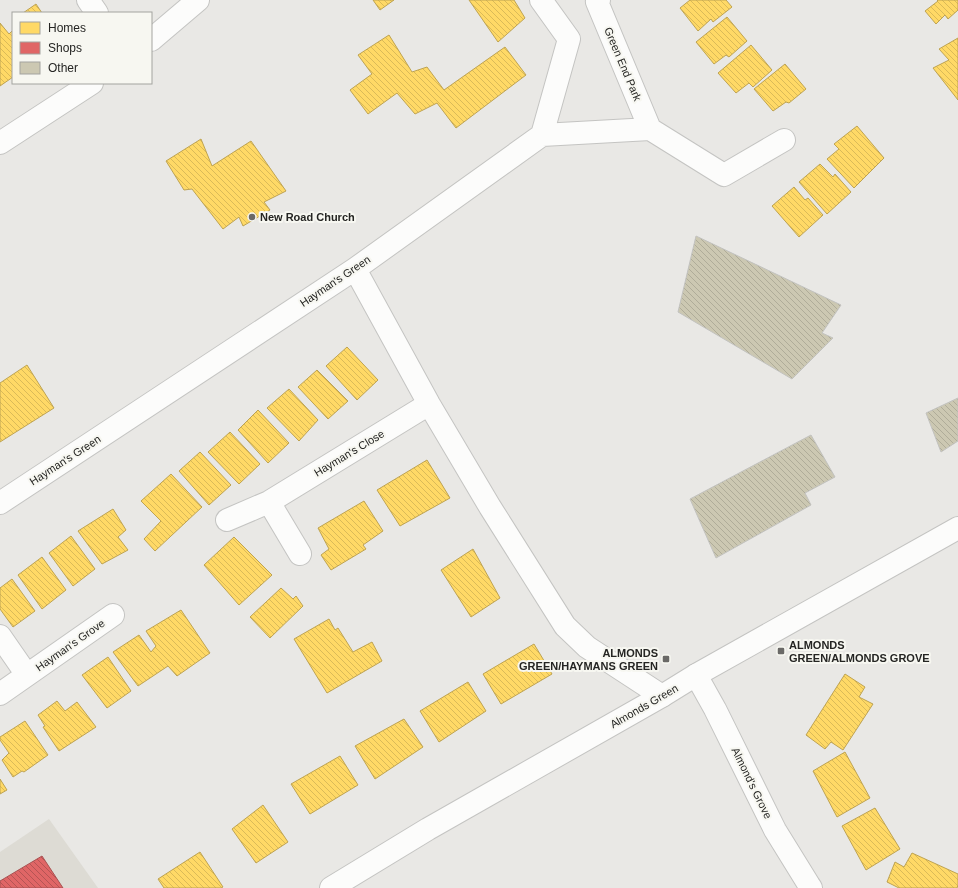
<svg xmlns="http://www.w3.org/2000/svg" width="958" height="888" viewBox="0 0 958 888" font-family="Helvetica,sans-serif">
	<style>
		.built { fill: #dddbd4 }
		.homes { fill: url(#homes-back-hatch); stroke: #bea352 }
		.shops { fill: url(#shops-back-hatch); stroke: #a85252 }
		.building { fill: url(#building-back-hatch); stroke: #c2c2bf }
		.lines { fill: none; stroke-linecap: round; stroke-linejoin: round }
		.minor-casing { stroke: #c4c4c2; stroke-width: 24 }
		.tertiary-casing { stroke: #c4c4c2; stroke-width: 24 }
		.minor { stroke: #fcfcfb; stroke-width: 22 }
		.tertiary { stroke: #fcfcfb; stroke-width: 22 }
		.poi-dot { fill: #6a6967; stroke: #f7f7f1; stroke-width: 1.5 }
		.labels { text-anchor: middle; stroke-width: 4; stroke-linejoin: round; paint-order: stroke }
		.street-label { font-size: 11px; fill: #252523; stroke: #f7f7f1 }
		.poi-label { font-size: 11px; font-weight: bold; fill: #252523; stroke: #f7f7f1; text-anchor: start }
	</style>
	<defs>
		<pattern id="homes-back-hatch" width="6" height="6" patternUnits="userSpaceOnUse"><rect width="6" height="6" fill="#ffd966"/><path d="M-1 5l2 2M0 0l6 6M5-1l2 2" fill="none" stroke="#daba58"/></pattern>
		<pattern id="shops-back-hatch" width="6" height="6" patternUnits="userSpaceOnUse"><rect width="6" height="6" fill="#e06666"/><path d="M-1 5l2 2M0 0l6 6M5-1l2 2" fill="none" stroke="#b55454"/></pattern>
		<pattern id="building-back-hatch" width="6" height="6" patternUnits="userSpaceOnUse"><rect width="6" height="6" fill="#ccc8b2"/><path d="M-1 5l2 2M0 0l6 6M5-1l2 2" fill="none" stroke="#afac99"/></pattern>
	</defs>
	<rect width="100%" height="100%" fill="#e9e8e5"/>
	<path class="built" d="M49 819 98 888H0V852Z"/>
	<path class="homes" d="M373 0H394L380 10Z
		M469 0H514L525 18 498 42Z
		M690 0H726L732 7 713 22 711 19 698 31 680 8Z
		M937 0H958V10L948 19 945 15 936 24 925 11 938 1Z
		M36 4 42 13H23Z
		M727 17 747 41 729 57 726 55 714 64 696 42Z
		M0 23 9 34 13 30V77L0 86Z
		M389 35 412 72 427 67 444 90 505 47 526 75 456 128 437 103 415 114 397 93 368 114 350 90 372 74 358 55Z
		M958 38V100L933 68 949 60 939 49Z
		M751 45 772 70 753 87 749 83 736 93 718 73Z
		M785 64 806 89 789 103 786 102 773 111 754 89Z
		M857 126 884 158 854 188 827 159 839 149 834 144Z
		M201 139 212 166 251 141 286 191 264 202 270 210 243 226 239 217 223 229 192 189 184 190 166 161Z
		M820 164 833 177 835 174 851 192 827 214 799 182Z
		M794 187 805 200 808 198 823 215 799 237 772 206Z
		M347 347 378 380 357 400 326 366Z
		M27 365 54 408 0 442V383Z
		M317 370 348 401 328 419 298 387Z
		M289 389 318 420 299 441 267 408Z
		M258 410 289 443 268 463 238 430Z
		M230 432 260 464 239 484 208 452Z
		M200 452 231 485 209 505 179 471Z
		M427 460 450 498 400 526 377 490Z
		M171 474 202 507 155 551 144 539 161 521 141 501Z
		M364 501 383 531 363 545 366 549 331 570 321 555 329 549 318 528Z
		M113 509 126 530 118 537 128 550 102 564 78 531Z
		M71 536 95 569 73 586 49 553Z
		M234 537 272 575 239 605 204 565Z
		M473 549 500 598 471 617 441 570Z
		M42 557 66 590 42 609 18 575Z
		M12 579 35 611 13 627 0 609V588Z
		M281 588 293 599 296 596 303 606 270 638 250 617Z
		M181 610 210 653 177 676 168 666 138 686 113 652 139 635 151 652 156 646 146 631Z
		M329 619 335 630 338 628 353 652 372 642 382 661 327 693 294 639Z
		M534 644 552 674 501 704 483 674Z
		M108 657 131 691 107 708 82 675Z
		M845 674 865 687 859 697 873 704 843 750 831 742 825 749 806 735Z
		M468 682 486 711 439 742 420 711Z
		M57 701 65 711 77 702 96 727 59 751 43 727 45 726 38 715Z
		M404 719 423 747 375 779 355 746Z
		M25 721 48 755 24 772 22 771 13 777 2 760 9 753 0 740V737Z
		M845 752 870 798 837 817 813 771Z
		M340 756 358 785 310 814 291 784Z
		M0 779 7 790 0 794Z
		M263 805 288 842 256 863 232 829Z
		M875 808 900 849 866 870 842 826Z
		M200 852 223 887 221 888H164L158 879Z
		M912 853 958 874V885L957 888H899L887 882 895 862 904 867Z"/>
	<path class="shops" d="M42 856 63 888H0V881Z"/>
	<path class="building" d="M696 236 841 305 822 333 833 338 792 379 678 312Z
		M958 398V441L941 452 926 413Z
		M811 435 835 477 805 493 811 505 716 558 690 499Z"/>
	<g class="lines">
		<g class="minor-casing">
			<path id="minor" d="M88 0 97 13
				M599 0 597 2 650 129 724 175 784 140
				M151 40 198 0
				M542 135 650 129
				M0 143 92 83
				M355 269 429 404 490 507 565 626 587 647 662 696
				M269 502 300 554
				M0 503 355 269 542 135 569 39 541 0
				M227 520 269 502 429 404
				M0 636 27 675
				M696 675 715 709 775 830 809 885 811 888
				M0 694 113 615"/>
		</g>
		<g class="tertiary-casing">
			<path id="tertiary" d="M331 888 428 829 662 696 696 675 958 528"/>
		</g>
		<use href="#minor" class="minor"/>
		<use href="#tertiary" class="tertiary"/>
	</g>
	<g class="poi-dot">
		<circle cx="252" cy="217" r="4"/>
		<rect x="777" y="647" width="8" height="8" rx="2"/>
		<rect x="662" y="655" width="8" height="8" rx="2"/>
	</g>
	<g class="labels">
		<g class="street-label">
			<text transform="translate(623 64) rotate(67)" y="4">Green End Park</text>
			<text transform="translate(335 281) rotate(-34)" y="4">Hayman's Green</text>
			<text transform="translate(349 453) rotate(-31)" y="4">Hayman's Close</text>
			<text transform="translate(65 460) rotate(-33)" y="4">Hayman's Green</text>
			<text transform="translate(70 645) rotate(-35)" y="4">Hayman's Grove</text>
			<text transform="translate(644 706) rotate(-30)" y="4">Almonds Green</text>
			<text transform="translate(752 783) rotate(64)" y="4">Almond's Grove</text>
		</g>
		<g class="poi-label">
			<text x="260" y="221">New Road Church</text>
			<text x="789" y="649">ALMONDS<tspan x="789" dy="13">GREEN/ALMONDS GROVE</tspan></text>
			<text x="658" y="657" text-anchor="end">ALMONDS<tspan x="658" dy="13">GREEN/HAYMANS GREEN</tspan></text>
		</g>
	</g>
	<rect x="12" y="12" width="140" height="72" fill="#f7f7f1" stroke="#a3a39f"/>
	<rect x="20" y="22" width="20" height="12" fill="#ffd966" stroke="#a3a39f"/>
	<text x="48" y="32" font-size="12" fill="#252523">Homes</text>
	<rect x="20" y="42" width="20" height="12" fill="#e06666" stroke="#a3a39f"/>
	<text x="48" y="52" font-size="12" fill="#252523">Shops</text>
	<rect x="20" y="62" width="20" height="12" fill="#ccc8b2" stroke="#a3a39f"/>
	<text x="48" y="72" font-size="12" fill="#252523">Other</text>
</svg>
